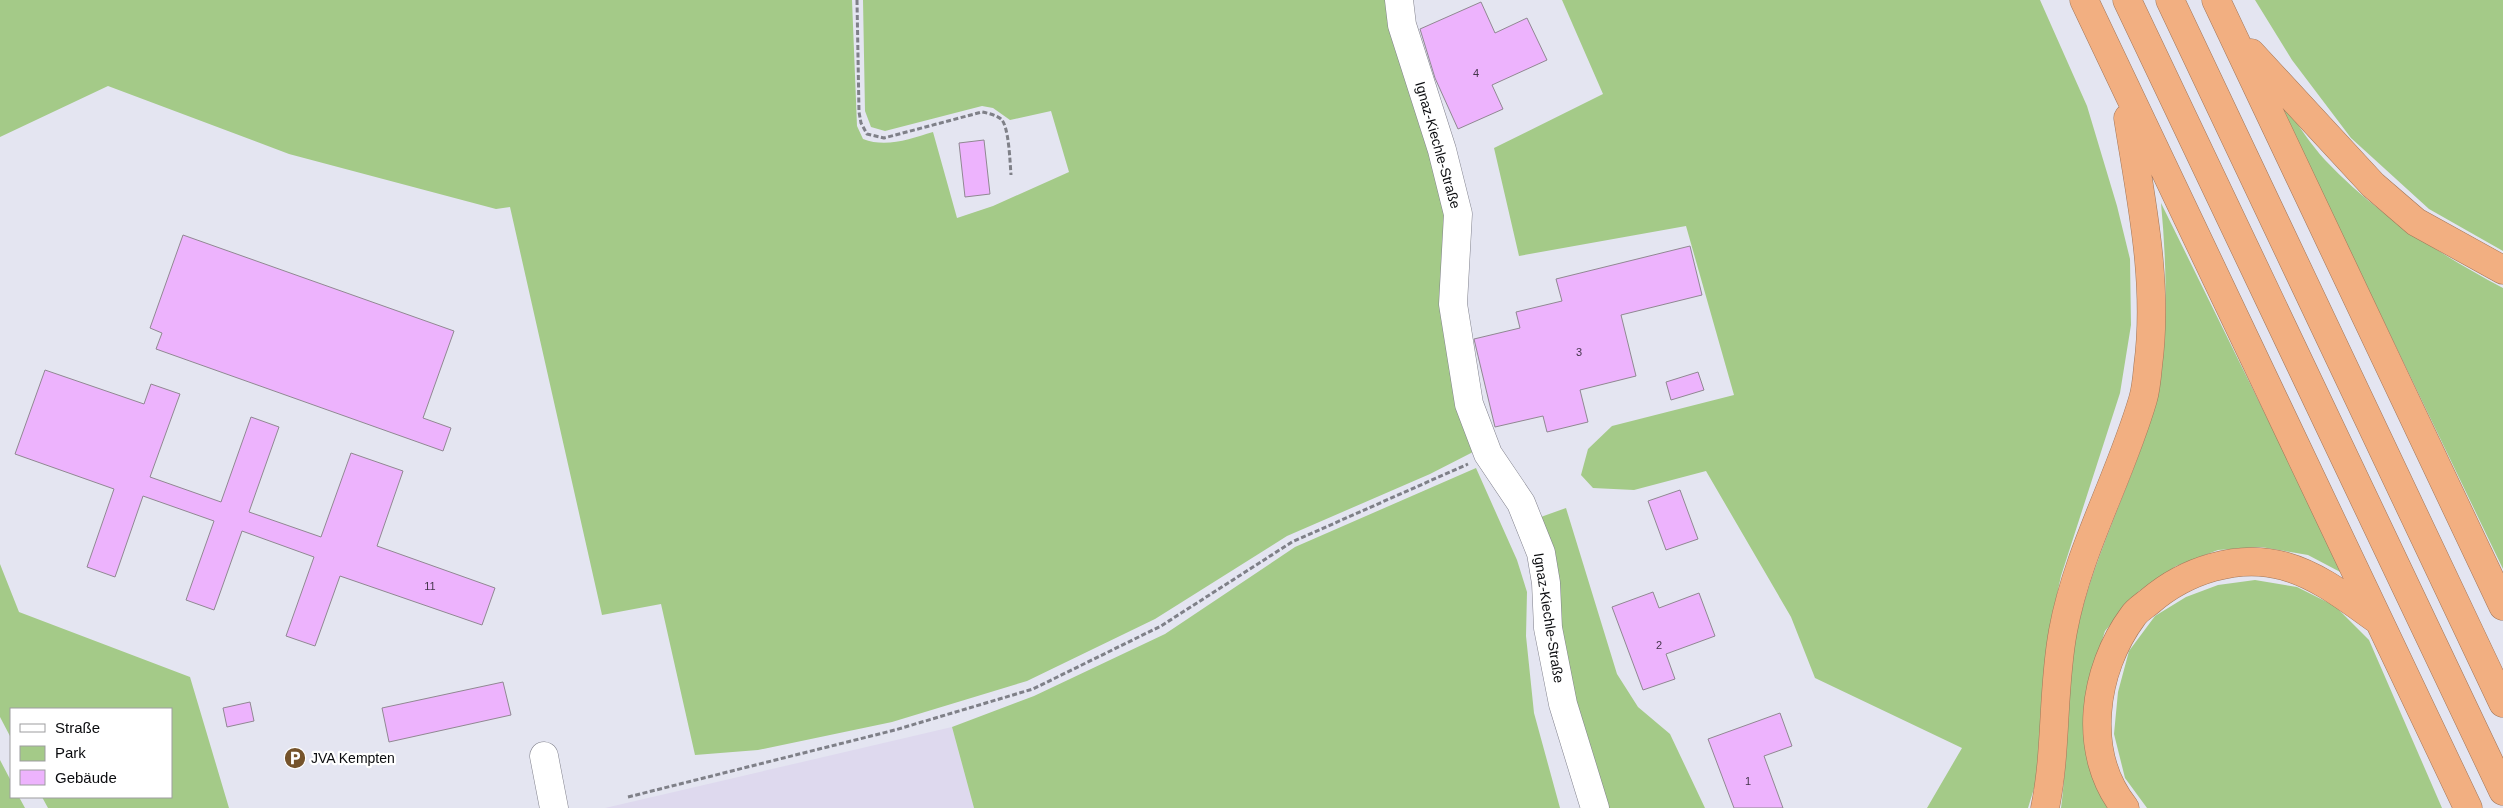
<svg xmlns="http://www.w3.org/2000/svg" width="2503" height="808" viewBox="0 0 2503 808" font-family="Helvetica,sans-serif">
	<style>
		.industrial { fill: #ded9ee }
		.green { fill: #a4ca88 }
		.building { fill: #edb3fd; stroke: #908892 }
		.lines { fill: none; stroke-linecap: round; stroke-linejoin: round }
		.minor-casing { stroke: #80818c; stroke-width: 29 }
		.highway-casing { stroke: #a17659; stroke-width: 29 }
		.path { stroke: #7f8088; stroke-width: 3; stroke-dasharray: 5 2.5; stroke-linecap: butt }
		.minor { stroke: #fff; stroke-width: 28 }
		.highway { stroke: #f2af81; stroke-width: 28 }
		.labels { text-anchor: middle; stroke-width: 4.5; stroke-linejoin: round; paint-order: stroke }
		.number-label { font-size: 11px; fill: #43354a }
		.street-label { font-size: 14px; fill: #0a0b0e; stroke: #fff }
		.poi-label { font-size: 14px; fill: #0a0b0e; stroke: #fff; text-anchor: start }
	</style>
	<rect width="100%" height="100%" fill="#e4e5f1"/>
	<path class="industrial" d="M952 727 974 808H605Z"/>
	<path class="green" d="M0 0H852L857 126 863 139C886 148 910 139 933 132L957 218 993 206 1069 172 1051 111 1010 120 993 108 982 106 885 131 871 127 865 111 863 0H1389L1436 152 1446 215 1473 452 1430 474 1287 536 1155 619 1027 681 892 722 758 750 695 755 661 604 602 615 510 207 496 209 289 154 108 86 0 137Z
		M1562 0H2040L2087 106 2117 206 2130 259 2131 325 2120 393 2061 576 2050 627 2040 769 2028 808H1927L1962 748 1815 678 1791 617 1706 471 1634 490 1593 488 1581 475 1588 449 1612 426 1734 395 1686 226 1519 256 1494 148 1603 94Z
		M2255 0H2503V251L2429 209 2351 138 2292 60Z
		M2271 87C2289 110 2305 138 2325 160 2375 213 2439 254 2503 288V569Z
		M2161 203 2344 574 2308 555 2261 547 2218 550 2176 566 2139 591 2105 631 2088 685 2113 808H2061C2069 749 2064 689 2077 631 2094 553 2134 480 2156 403 2159 391 2160 377 2161 365 2168 311 2166 257 2161 203Z
		M1476 468 1517 560 1527 592 1526 636 1534 713 1560 808H974L952 727 1034 696 1165 634 1295 547Z
		M1566 508 1617 674 1638 707 1670 734 1705 808H1607L1572 702 1538 518Z
		M0 564 19 612 190 677 229 808H48L42 797H171V709H11V738L0 717Z
		M2255 580 2297 587 2335 606 2369 640 2442 808H2147L2125 778 2114 734 2118 692 2129 651 2155 616 2186 597 2218 585Z
		M0 760 11 781V797H19L25 808H0Z"/>
	<path class="building" d="M1481 2 1495 33 1527 18 1547 60 1492 85 1503 109 1458 129 1435 78 1420 29Z
		M984 140 990 194 965 197 959 143Z
		M183 235 454 331 423 418 451 428 443 451 156 349 162 333 150 328Z
		M1690 246 1702 295 1621 315 1636 376 1580 390 1588 422 1547 432 1543 416 1495 427 1474 339 1520 328 1516 312 1562 301 1556 279Z
		M45 370 144 404 151 384 180 394 150 477 221 502 251 417 279 427 249 512 321 537 351 453 403 471 377 546 495 588 482 625 340 576 315 646 286 636 314 557 242 531 214 610 186 600 214 521 143 496 115 577 87 567 114 489 15 454Z
		M1698 372 1704 390 1671 400 1666 382Z
		M1680 490 1698 539 1666 550 1648 501Z
		M1653 592 1659 608 1699 593 1715 636 1666 654 1675 679 1643 690 1612 607Z
		M503 682 511 715 389 742 382 708Z
		M250 702 254 721 227 727 223 708Z
		M1780 713 1792 746 1764 756 1783 808H1734L1708 739Z"/>
	<g class="lines">
		<g class="minor-casing">
			<path id="minor" d="M1399 0 1402 25 1442 150 1458 214 1453 304 1469 404 1488 454 1521 503 1541 553 1546 583 1548 628 1563 704 1595 808
				M544 756 554 808"/>
		</g>
		<g class="highway-casing">
			<path id="highway" d="M2084 0 2468 808
				M2127 0 2503 791
				M2170 0 2503 703
				M2216 0 2503 606
				M2251 53 2373 185 2416 222 2503 270
				M2045 808C2057 750 2052 690 2063 631 2078 550 2120 478 2143 399 2146 389 2147 377 2148 366 2159 283 2141 200 2128 118
				M2125 808C2081 753 2093 670 2133 616 2137 610 2144 606 2150 601 2185 571 2237 553 2284 566 2320 576 2349 600 2379 621"/>
		</g>
		<path class="path" d="M857 0 859 112 861 123 867 134 884 138 982 112C987 113 996 115 1001 119 1009 126 1010 163 1011 175
			M628 797 895 730 1033 689 1161 626 1292 542 1468 464"/>
		<use href="#minor" class="minor"/>
		<use href="#highway" class="highway"/>
	</g>
	<defs>
		<g id="parking-disc" transform="scale(1.125)"><circle r="9.5" fill="#75532b" stroke="#fff"/><path d="M-3.5-5.5H1a3.5 3.5 0 0 1 0 7H-1V5.5H-3.5ZM-1-3.4V-.6H.8a1.4 1.4 0 0 0 0-2.8Z" fill="#fff"/></g>
	</defs>
	<g fill-rule="evenodd">
		<use href="#parking-disc" x="295" y="758"/>
	</g>
	<g class="labels">
		<g class="number-label">
			<text x="1476" y="77">4</text>
			<text x="1579" y="356">3</text>
			<text x="430" y="590">11</text>
			<text x="1659" y="649">2</text>
			<text x="1748" y="785">1</text>
		</g>
		<g class="street-label">
			<text transform="translate(1438 145) rotate(74)" y="5">Ignaz-Kiechle-Straße</text>
			<text transform="translate(1549 618) rotate(81)" y="5">Ignaz-Kiechle-Straße</text>
		</g>
		<g class="poi-label">
			<text x="311" y="763">JVA Kempten</text>
		</g>
	</g>
	<rect x="10" y="708" width="162" height="90" fill="#ffffff" stroke="#9d9d9f"/>
	<rect x="20" y="724" width="25" height="8" fill="#ffffff" stroke="#9d9d9f"/>
	<text x="55" y="733" font-size="15" fill="#0a0b0e">Straße</text>
	<rect x="20" y="746" width="25" height="15" fill="#a4ca88" stroke="#9d9d9f"/>
	<text x="55" y="758" font-size="15" fill="#0a0b0e">Park</text>
	<rect x="20" y="770" width="25" height="15" fill="#edb3fd" stroke="#9d9d9f"/>
	<text x="55" y="783" font-size="15" fill="#0a0b0e">Gebäude</text>
</svg>
